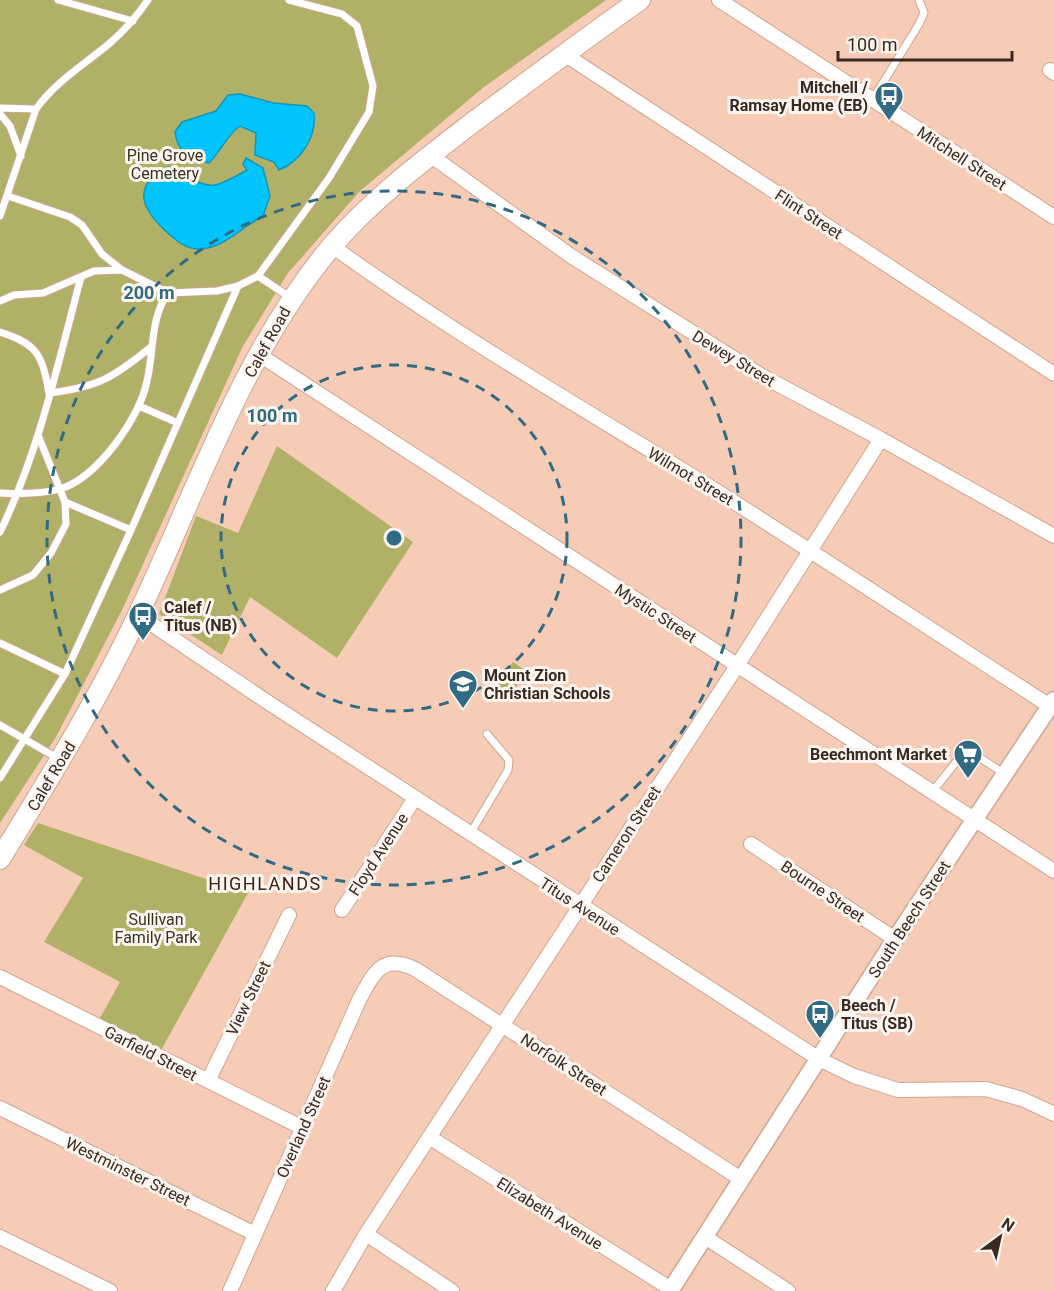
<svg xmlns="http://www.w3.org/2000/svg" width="1054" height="1291" viewBox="0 0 1054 1291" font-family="Roboto,sans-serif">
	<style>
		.green { fill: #b1b067 }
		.water { fill: #00c4fe; stroke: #1196bc; stroke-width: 1.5 }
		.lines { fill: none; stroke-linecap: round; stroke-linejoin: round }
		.service-casing { stroke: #cea591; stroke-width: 9 }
		.minor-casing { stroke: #cea591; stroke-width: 16 }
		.tertiary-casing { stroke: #cea591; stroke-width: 19 }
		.secondary-casing { stroke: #cea591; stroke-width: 22 }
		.service { stroke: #fff; stroke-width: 7 }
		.minor { stroke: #fff; stroke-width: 14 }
		.tertiary { stroke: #fff; stroke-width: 16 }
		.secondary { stroke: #fff; stroke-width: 20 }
		.ring { fill: none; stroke: #306a83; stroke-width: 3; stroke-dasharray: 10 8 }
		.labels { text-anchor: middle; stroke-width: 6; stroke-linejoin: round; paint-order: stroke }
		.poi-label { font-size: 16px; font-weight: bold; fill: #392921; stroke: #fdf5f0; text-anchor: start }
		.park-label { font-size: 16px; fill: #34341e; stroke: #fdf5f0 }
		.street-label { font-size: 16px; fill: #392921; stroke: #fdf5f0 }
		.neighbourhood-label { font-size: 18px; letter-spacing: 1.5px; fill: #402110; stroke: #fdf5f0 }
		.centre { fill: #306a83; stroke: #fdf5f0; stroke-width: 3 }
		.ring-label { font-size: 18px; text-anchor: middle; font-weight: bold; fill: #306a83; stroke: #fdf5f0; stroke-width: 6; stroke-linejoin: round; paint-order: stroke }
	</style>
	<rect width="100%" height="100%" fill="#f6ccb7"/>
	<path class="green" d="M0 0H606L484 87 360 191 288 273 243 346 122 610 56 737 0 823Z
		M277 446 413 542 337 658 250 597 222 655 159 614 196 516 238 533Z
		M513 662 525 670 509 701 491 690Z
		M38 823 248 893 160 1052 99 1020 120 982 44 942 83 878 24 845Z"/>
	<path class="water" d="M240 94 273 103 307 106 314 113C317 136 301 161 279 170L274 162 255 155 256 133 240 126C226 136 221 151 209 163 190 159 177 152 175 132L182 122 216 111 228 95Z
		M246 158 263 168 270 196 263 216C241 227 224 249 198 249 186 249 177 241 169 234 143 211 129 187 168 167 210 187 206 194 247 170L243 164Z"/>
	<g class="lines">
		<g class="service-casing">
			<path id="service" d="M58 0 133 21
				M873 99 919 24 924 13 919 0
				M0 108 36 109
				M0 114 10 126 21 156
				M8 196 70 217 82 225 102 254 122 270 168 293 217 291 238 286 258 276 329 178 369 112 373 86 357 26 342 14 289 0
				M0 216 36 109C55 82 85 64 110 43 125 30 137 16 148 0
				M258 276 291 298
				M0 301 14 295 43 293 94 271 122 270
				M0 332C38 344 42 355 49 393 98 387 113 378 151 347
				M139 406 178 423
				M0 493C19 494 42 494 60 489 97 478 140 418 147 381 154 352 150 318 168 293
				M65 502 131 530
				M0 532C39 452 58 363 81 277
				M0 590 33 575 51 553 66 524 65 502 38 435
				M0 643 65 674
				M0 725 59 759
				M0 778 65 674 131 530 238 286
				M932 792 965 751 971 752 1005 774
				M470 834 508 770 509 760 487 734"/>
		</g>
		<g class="minor-casing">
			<path id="minor" d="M719 0 1054 217
				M564 54 1054 374
				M1050 70 1054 73
				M430 155 571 256 762 376 881 439 1054 536
				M332 246C450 331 575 404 699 480 817 554 933 631 1050 706
				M258 354 1054 871
				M138 615 269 703 819 1059 854 1076 898 1090 986 1089 1022 1099 1054 1114
				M751 844 895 939
				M342 910 415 798
				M0 977 303 1128
				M208 1081 289 915
				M0 1108 255 1234
				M429 1137 671 1289
				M366 1234 452 1291
				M0 1237 110 1291
				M705 1237 788 1291
				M230 1291 360 998C375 971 383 954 415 969L741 1179
				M333 1291 366 1234 737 666 881 439"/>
		</g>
		<g class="tertiary-casing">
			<path id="tertiary" d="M670 1291 895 939 1054 700"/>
		</g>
		<g class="secondary-casing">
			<path id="secondary" d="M0 859C49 779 98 700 138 615 197 491 242 354 331 247 373 198 425 159 476 120 530 80 584 39 640 0"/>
		</g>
		<use href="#service" class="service"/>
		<use href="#minor" class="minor"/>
		<use href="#tertiary" class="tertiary"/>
		<use href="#secondary" class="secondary"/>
	</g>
	<g class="ring">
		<circle cx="394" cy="538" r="173"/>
		<circle cx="394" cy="538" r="347"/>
	</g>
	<defs>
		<g id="bus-pin" transform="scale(1.5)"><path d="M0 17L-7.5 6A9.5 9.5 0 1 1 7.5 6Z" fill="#306a83" stroke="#fdf5f0"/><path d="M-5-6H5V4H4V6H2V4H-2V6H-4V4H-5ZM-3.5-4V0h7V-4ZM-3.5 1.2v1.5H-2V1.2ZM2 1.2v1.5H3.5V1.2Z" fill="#fff"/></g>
		<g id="school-pin" transform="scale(1.5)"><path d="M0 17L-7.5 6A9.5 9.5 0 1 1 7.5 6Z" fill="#306a83" stroke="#fdf5f0"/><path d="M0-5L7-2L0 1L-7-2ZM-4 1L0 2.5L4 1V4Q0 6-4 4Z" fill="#fff"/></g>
		<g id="supermarket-pin" transform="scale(1.5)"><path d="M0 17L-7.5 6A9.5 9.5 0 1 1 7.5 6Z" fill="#306a83" stroke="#fdf5f0"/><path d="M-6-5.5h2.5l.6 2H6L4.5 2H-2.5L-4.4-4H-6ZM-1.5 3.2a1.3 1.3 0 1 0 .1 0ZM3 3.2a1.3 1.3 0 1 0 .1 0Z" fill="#fff"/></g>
	</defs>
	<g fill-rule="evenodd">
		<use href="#bus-pin" x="889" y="96"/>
		<use href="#bus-pin" x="143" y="616"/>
		<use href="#school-pin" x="463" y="684"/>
		<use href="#supermarket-pin" x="968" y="754"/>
		<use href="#bus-pin" x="820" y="1014"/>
	</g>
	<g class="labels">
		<g class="poi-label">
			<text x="868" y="93" text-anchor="end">Mitchell /<tspan x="868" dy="18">Ramsay Home (EB)</tspan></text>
			<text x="164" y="613">Calef /<tspan x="164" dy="18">Titus (NB)</tspan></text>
			<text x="484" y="681">Mount Zion<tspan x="484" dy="18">Christian Schools</tspan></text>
			<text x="947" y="760" text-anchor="end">Beechmont Market</text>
			<text x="841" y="1011">Beech /<tspan x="841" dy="18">Titus (SB)</tspan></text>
		</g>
		<g class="park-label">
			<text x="165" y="161">Pine Grove<tspan x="165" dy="18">Cemetery</tspan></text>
			<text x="156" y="925">Sullivan<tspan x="156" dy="18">Family Park</tspan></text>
		</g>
		<g class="street-label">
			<text transform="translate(962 158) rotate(33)" y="6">Mitchell Street</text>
			<text transform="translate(809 214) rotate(33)" y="6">Flint Street</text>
			<text transform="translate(267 342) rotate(-61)" y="6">Calef Road</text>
			<text transform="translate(734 358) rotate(31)" y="6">Dewey Street</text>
			<text transform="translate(691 476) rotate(31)" y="6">Wilmot Street</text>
			<text transform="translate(656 613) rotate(33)" y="6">Mystic Street</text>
			<text transform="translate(51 776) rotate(-59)" y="6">Calef Road</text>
			<text transform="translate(626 834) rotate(-57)" y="6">Cameron Street</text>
			<text transform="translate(378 854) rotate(-57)" y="6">Floyd Avenue</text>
			<text transform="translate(823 891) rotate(34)" y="6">Bourne Street</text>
			<text transform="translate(580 906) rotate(33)" y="6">Titus Avenue</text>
			<text transform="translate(909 919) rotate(-57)" y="6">South Beech Street</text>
			<text transform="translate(248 998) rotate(-64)" y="6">View Street</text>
			<text transform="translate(151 1053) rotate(27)" y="6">Garfield Street</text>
			<text transform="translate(564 1064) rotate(33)" y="6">Norfolk Street</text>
			<text transform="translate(303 1127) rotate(-66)" y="6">Overland Street</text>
			<text transform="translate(128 1171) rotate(26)" y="6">Westminster Street</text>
			<text transform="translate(550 1213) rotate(32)" y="6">Elizabeth Avenue</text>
		</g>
		<g class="neighbourhood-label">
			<text x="265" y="890">HIGHLANDS</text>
		</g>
	</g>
	<circle cx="394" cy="538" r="9" class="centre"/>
	<g class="ring-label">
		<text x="149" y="299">200 m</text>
		<text x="272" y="422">100 m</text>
	</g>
	<g transform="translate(1000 1237) rotate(33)" stroke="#fdf5f0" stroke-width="4.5" paint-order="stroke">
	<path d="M0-4.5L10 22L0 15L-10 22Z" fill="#392921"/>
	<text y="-9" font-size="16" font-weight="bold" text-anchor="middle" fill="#392921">N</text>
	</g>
	<path d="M838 51v9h174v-9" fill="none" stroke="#392921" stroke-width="3"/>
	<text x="847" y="51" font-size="18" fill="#392921" stroke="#fdf5f0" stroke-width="4.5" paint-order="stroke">100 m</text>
</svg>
